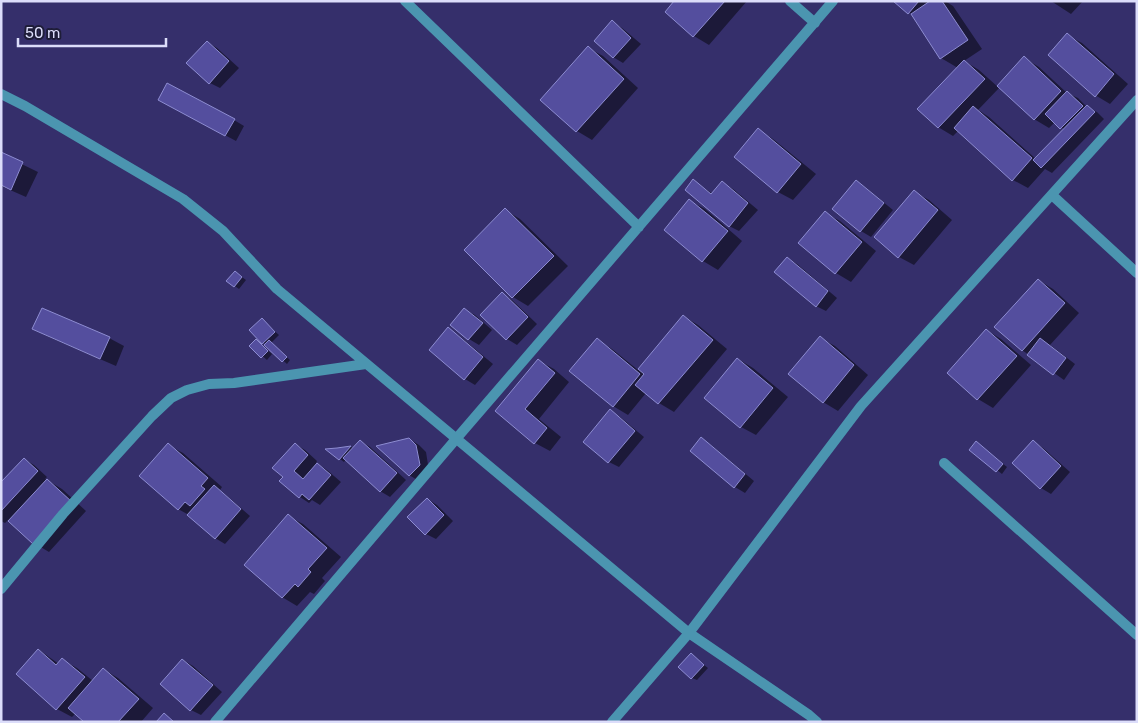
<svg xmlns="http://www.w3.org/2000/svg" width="1138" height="723" viewBox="0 0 1138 723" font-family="Rubik,sans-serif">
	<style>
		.shadow { fill: #0007; fill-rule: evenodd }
		.building { fill: #544e9e; stroke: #8d8cd1 }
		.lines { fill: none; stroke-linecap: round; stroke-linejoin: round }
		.street { stroke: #4b95b0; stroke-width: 10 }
	</style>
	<rect width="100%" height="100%" fill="#352f6b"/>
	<path class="shadow" d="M673 1H747L709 45 694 36Z
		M895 1H945L953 6 982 49 964 61 979 70 998 87 1024 58 1039 67 1067 93 1078 98 1087 107 1097 112 1104 119 1052 173 1045 169 1028 188 1013 180 958 131 953 136 938 127 958 68 941 58 913 15ZM1000 87 1034 119 1049 128 1055 122 1065 130 1036 159 989 117 978 110Z
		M1051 1H1083L1071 14Z
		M612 22 622 28 641 44 623 63 613 57Z
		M1067 35 1082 43 1128 84 1110 104 1095 95Z
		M207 42 217 48 239 68 220 88 210 83Z
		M588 48 603 56 638 88 592 140 577 131 542 100Z
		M169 105 234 120 244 126 236 141Z
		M758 130 773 139 816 174 793 200 778 192 736 157Z
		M1 154 38 172 26 197 1 186Z
		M694 181 713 194 723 183 733 189 758 210 739 231 729 226Z
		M857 182 866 188 893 210 871 237 861 231Z
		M914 192 929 200 952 220 914 265 899 257Z
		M690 201 705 209 742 241 718 270 703 261Z
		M505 210 520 219 568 266 528 306 513 297 465 250Z
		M825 213 840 221 876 251 851 282 836 273Z
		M787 258 797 264 837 298 826 311 816 306Z
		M235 272 246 280 239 289 228 281Z
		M1038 280 1053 289 1079 313 1050 345 1075 364 1064 380 1022 350Z
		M502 294 512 300 537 324 517 345 507 339 482 315Z
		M465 310 475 315 492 330 479 345 469 339 452 325Z
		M683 316 698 325 727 349 674 412 659 403 646 393 628 415 613 406 597 340 612 349 638 370Z
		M262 320 279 335 271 343 290 360 287 364 250 330Z
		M34 329 109 338 124 346 116 366 49 337Z
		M448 329 458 335 493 364 475 385 465 379 431 350Z
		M986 330 1001 339 1031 365 993 408 978 399 948 373Z
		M820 338 835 346 868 375 838 411 823 402Z
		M260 344 272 354 267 360 251 346Z
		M738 359 753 368 788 397 756 435 741 427Z
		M539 361 554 369 569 382 539 419 561 437 550 451 535 443 496 411Z
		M610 411 620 417 644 437 619 467 609 462Z
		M409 439 419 445 426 452 429 471 419 481 409 475Z
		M701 439 711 445 754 481 745 493 735 487Z
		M360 441 370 447 406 480 390 497 380 491 346 459 344 462 328 450 351 447 354 449Z
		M1033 442 1043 448 1070 472 1051 494 1041 488Z
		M977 443 1007 467 1002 474 971 449Z
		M295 444 305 450 317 461 316 463 327 470 341 482 320 505 312 500 309 503 300 497 284 477Z
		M168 445 183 453 222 487 220 490 250 516 225 544 215 538 189 515 178 509Z
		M24 459 34 465 47 477 45 479 62 489 86 511 49 552 34 543 8 520 5 523 1 521V484Z
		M427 499 437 505 453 521 436 539 426 534Z
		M288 516 303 524 341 557 322 578 325 581 314 594 310 592 297 606 282 597Z
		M39 650 59 664 62 660 77 668 93 681 103 669 118 678 153 708 141 722H85L76 713 72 717 57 709Z
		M691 655 708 668 697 680 692 678Z
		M183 660 193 666 222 692 201 715 191 710 162 684Z"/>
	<path class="building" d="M674 1H725L693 37 665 12Z
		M893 1H919L908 14Z
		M930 1H942L968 40 940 59 911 14Z
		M612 20 631 38 613 58 594 41Z
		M1067 33 1114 74 1095 97 1048 55Z
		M207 41 229 61 209 84 186 63Z
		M588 46 624 79 576 132 540 100Z
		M1024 56 1061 91 1034 120 997 86Z
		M964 60 985 79 938 128 917 109Z
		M167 83 235 119 225 136 158 100Z
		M1067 91 1083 106 1060 129 1045 114Z
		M1087 105 1095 112 1041 168 1033 160Z
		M973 106 1032 158 1012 181 954 128Z
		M758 128 801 164 777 193 734 157Z
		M1 152 23 162 11 190 1 185Z
		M693 179 711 194 722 181 748 203 729 227 685 190Z
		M856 180 884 203 860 232 832 209Z
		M914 190 938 210 898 258 874 237Z
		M689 199 728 231 702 262 664 230Z
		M505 208 554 256 512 298 464 250Z
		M825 211 862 242 835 274 798 243Z
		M787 257 828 291 816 307 774 272Z
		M235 271 242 277 234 287 226 281Z
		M1038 279 1065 303 1022 351 994 327Z
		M502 292 528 317 506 340 480 315Z
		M42 308 110 337 100 359 32 329Z
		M464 308 483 323 468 340 450 325Z
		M683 315 713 340 658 404 635 385 644 374 638 369Z
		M262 318 275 332 262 344 249 330Z
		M448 327 483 357 464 380 429 350Z
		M986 329 1017 356 977 400 947 373Z
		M820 336 854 365 823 403 788 374Z
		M597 338 640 374 613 407 569 371Z
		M1040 338 1066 358 1053 375 1027 355Z
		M256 339 268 351 261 358 249 346Z
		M269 340 287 357 282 362 264 345Z
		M737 358 773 388 740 428 704 398Z
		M538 359 555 373 525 409 547 428 534 444 495 411Z
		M610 409 635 431 608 463 583 442Z
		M701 437 745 474 734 488 690 451Z
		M409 438 416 445 420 465 409 476 376 446Z
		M360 440 397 473 380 492 343 458Z
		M1033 440 1061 466 1040 489 1012 463Z
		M976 441 1003 464 996 472 969 450Z
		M168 443 208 478 201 486 205 489 190 506 185 502 178 510 139 476Z
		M295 443 308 455 294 471 303 479 317 463 331 475 309 500 302 494 299 498 279 481 283 477 272 468Z
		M351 446 339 460 325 449 337 448Z
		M24 458 38 471 1 511V482Z
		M47 479 72 502 33 544 8 521Z
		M214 485 241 509 215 539 187 515Z
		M427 498 444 515 425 535 407 517Z
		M288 514 327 548 308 569 311 572 298 587 295 584 282 598 244 565Z
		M38 649 56 665 62 658 85 677 56 710 16 674Z
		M691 653 704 665 691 679 678 667Z
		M182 659 213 685 190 711 160 684Z
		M103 668 139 699 118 722H84L68 708Z
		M164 713 174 722H156Z"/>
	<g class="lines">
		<path class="street" d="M405 1 639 227
			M790 1 815 23
			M1 94 25 106 183 199 223 231 277 289 689 633 809 715 817 722
			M1052 195 1137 273
			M944 463 1137 635
			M1 589 63 514 152 416 171 398 187 390 209 384 234 383 366 364
			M215 722 456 439 833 1
			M612 722 689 633 861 406 1137 100"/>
	</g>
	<rect width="1138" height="723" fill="none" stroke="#dcddfa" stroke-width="5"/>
	<path d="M18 38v8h148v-8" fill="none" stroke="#dcddfa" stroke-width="2.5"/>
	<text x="25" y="38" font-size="15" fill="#dcddfa" stroke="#1e1d38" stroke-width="4" paint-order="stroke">50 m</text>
</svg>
